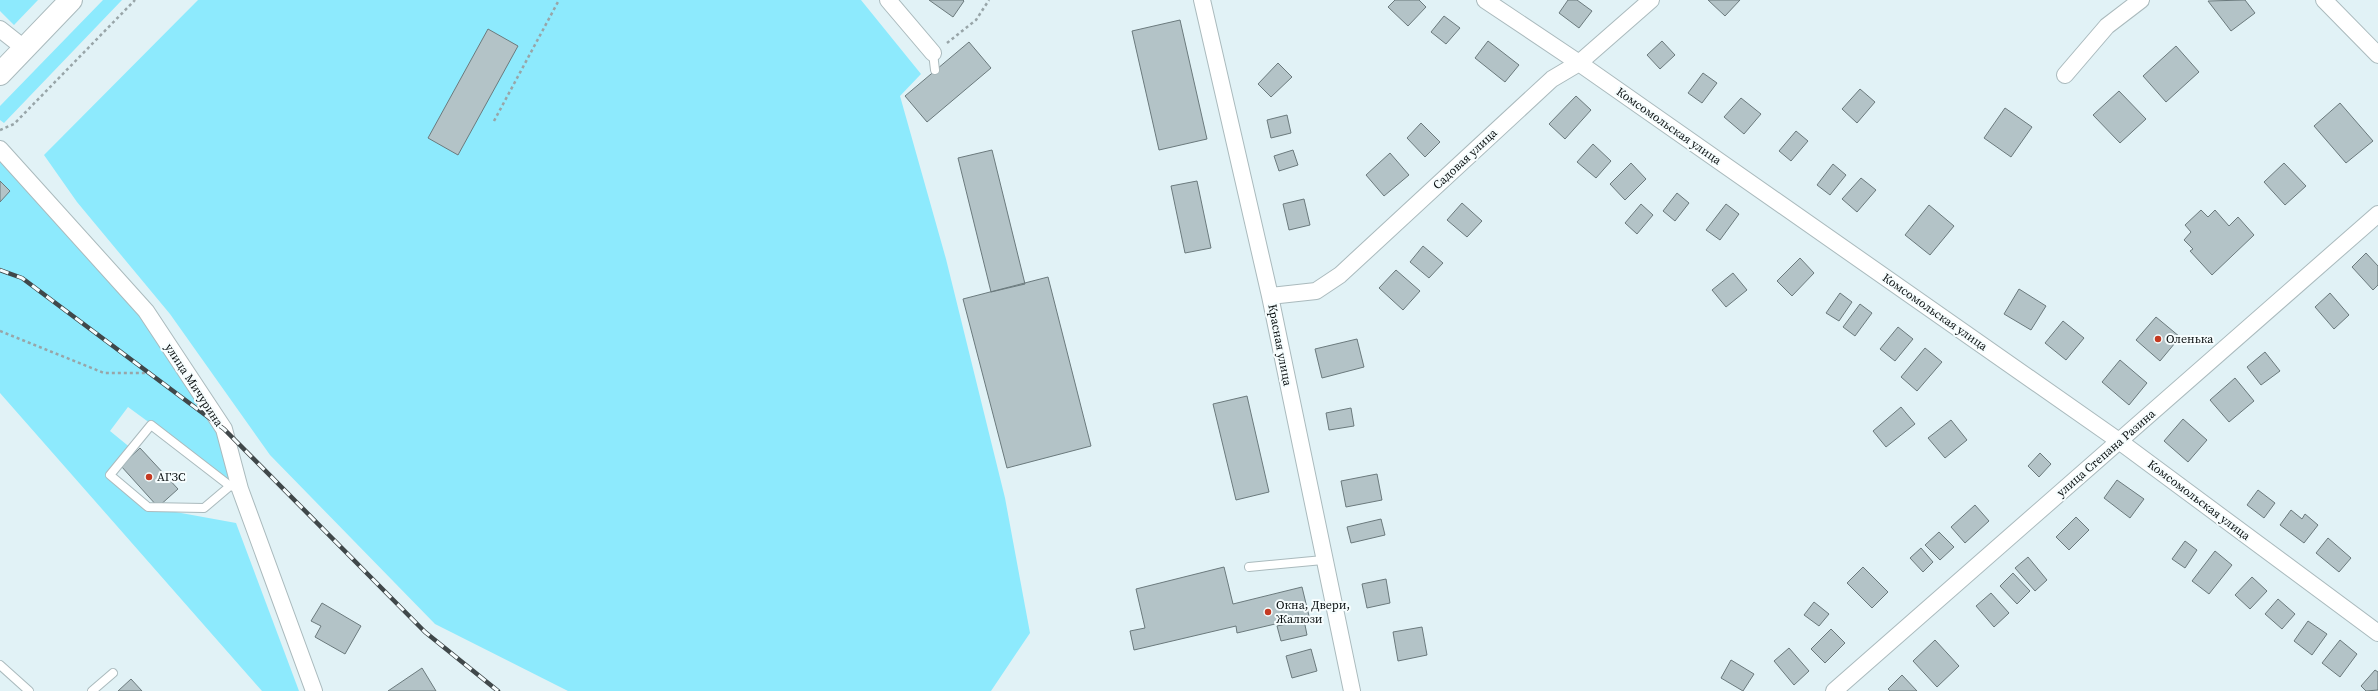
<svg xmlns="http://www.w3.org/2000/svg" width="2378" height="691" viewBox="0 0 2378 691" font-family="'Source Serif 4',serif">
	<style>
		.green { fill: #8deafd }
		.building { fill: #b3c3c7; stroke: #6b7a7d }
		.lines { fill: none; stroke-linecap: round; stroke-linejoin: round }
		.service-casing { stroke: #aababd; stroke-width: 10 }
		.minor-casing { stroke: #aababd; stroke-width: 18 }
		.secondary-casing { stroke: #aababd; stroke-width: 24 }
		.path { stroke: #98a5a8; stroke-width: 2.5; stroke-dasharray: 3 3; stroke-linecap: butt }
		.service { stroke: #fff; stroke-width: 8 }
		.minor { stroke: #fff; stroke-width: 16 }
		.secondary { stroke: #fff; stroke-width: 22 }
		.rail-casing { stroke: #40484a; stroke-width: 4.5 }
		.rail { stroke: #f6fdfe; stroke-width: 3; stroke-dasharray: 9; stroke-linecap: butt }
		.poi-dot { fill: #c53a22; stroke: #f6fdfe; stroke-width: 1.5 }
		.labels { text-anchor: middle; stroke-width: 4; stroke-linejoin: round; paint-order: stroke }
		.street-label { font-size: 12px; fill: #0a1011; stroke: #f6fdfe }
		.poi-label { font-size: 12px; fill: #0a1011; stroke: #f6fdfe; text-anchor: start }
	</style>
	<rect width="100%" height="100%" fill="#e1f2f6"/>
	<path class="green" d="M0 0H38L14 25 0 11Z
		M103 0H122L4 123 0 120V106Z
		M198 0H861L921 74 900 96 946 259 1005 498 1030 633 991 691H568L435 624 270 455 170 314 77 202 44 155Z
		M0 149 146 311 224 429 240 489 128 407 110 431 132 449 111 475 148 507 236 523 299 691H262L0 393Z"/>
	<path class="building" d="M929 0H963L964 1 953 17Z
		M1395 0H1419L1426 7 1408 26 1388 7Z
		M1568 0H1577L1592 11 1579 28 1559 13Z
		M1708 0H1740L1725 16Z
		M2245 0 2255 13 2231 31 2208 1Z
		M1444 16 1460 28 1446 44 1431 32Z
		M1180 20 1207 139 1159 150 1132 31Z
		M488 29 518 46 458 155 428 138Z
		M1488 41 1519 65 1505 82 1475 58Z
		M1662 41 1675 55 1660 69 1647 55Z
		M969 42 991 68 927 122 905 96Z
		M2176 46 2199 72 2166 102 2143 76Z
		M1278 63 1292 77 1271 97 1258 84Z
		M1703 73 1717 83 1702 103 1688 93Z
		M1860 89 1875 102 1857 123 1842 109Z
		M2119 91 2146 119 2120 143 2093 115Z
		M1576 96 1591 110 1565 139 1549 124Z
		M1741 98 1761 114 1744 134 1724 117Z
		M2340 103 2373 141 2346 163 2314 126Z
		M2005 108 2032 127 2011 157 1984 138Z
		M1287 115 1291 133 1271 138 1267 120Z
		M1421 123 1440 142 1425 157 1407 138Z
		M1796 131 1808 141 1791 161 1779 151Z
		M1593 144 1611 161 1596 178 1577 162Z
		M992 150 1025 284 991 292 958 158Z
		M1293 150 1298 165 1279 171 1274 156Z
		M1390 153 1409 175 1384 196 1366 175Z
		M1631 163 1646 179 1625 200 1610 184Z
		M2284 163 2306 186 2285 205 2264 182Z
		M1833 164 1846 175 1830 195 1817 185Z
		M1861 178 1876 190 1857 212 1842 199Z
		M0 181 10 191 0 202Z
		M1197 181 1211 248 1185 253 1171 186Z
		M1677 193 1689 203 1675 221 1663 211Z
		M1304 199 1310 225 1289 230 1283 204Z
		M1462 203 1482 221 1467 237 1447 220Z
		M1641 204 1653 215 1637 234 1625 223Z
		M1726 204 1739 214 1720 240 1706 230Z
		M1929 205 1954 226 1930 255 1905 235Z
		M2201 210 2208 217 2215 210 2229 226 2238 217 2254 235 2212 275 2190 251 2193 249 2184 240 2191 232 2185 225Z
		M1423 246 1443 263 1429 278 1410 262Z
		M2366 253 2378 266V285L2373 290 2352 267Z
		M1800 258 1814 273 1792 296 1777 281Z
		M1396 270 1420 291 1403 310 1379 288Z
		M1733 273 1747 290 1726 307 1712 290Z
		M1048 277 1091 446 1007 468 963 299Z
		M2019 289 2046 306 2031 330 2004 314Z
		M1840 293 1852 302 1839 321 1826 313Z
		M2330 293 2349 315 2334 329 2315 307Z
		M1860 304 1872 313 1855 336 1843 327Z
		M2156 317 2180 337 2160 361 2136 340Z
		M2063 321 2084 338 2066 360 2045 343Z
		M1898 327 1913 339 1895 361 1880 349Z
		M1357 339 1364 367 1322 378 1315 349Z
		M1925 348 1942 362 1917 391 1901 377Z
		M2265 352 2280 371 2261 385 2247 367Z
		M2120 360 2147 383 2129 405 2102 382Z
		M2235 378 2254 401 2229 422 2210 400Z
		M1247 396 1269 492 1236 500 1213 404Z
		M1901 407 1915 424 1886 447 1873 431Z
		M1351 408 1354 426 1329 430 1326 413Z
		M2183 419 2207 440 2188 462 2164 441Z
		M1951 420 1967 440 1945 458 1928 438Z
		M140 448 178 489 158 507 121 466Z
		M2040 453 2051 464 2039 477 2028 466Z
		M1377 474 1382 500 1346 507 1341 481Z
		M2117 480 2144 499 2130 518 2104 498Z
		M2258 490 2275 503 2264 518 2247 505Z
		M1975 505 1989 521 1965 543 1951 527Z
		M2291 510 2302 519 2305 514 2318 525 2304 543 2280 525Z
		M2076 517 2089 530 2069 550 2056 537Z
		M1381 519 1385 535 1351 543 1347 527Z
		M1939 532 1954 547 1940 560 1925 545Z
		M2328 538 2351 558 2339 572 2316 553Z
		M2185 541 2197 550 2185 568 2172 559Z
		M1921 548 1933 562 1923 572 1910 558Z
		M2215 551 2232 565 2209 594 2192 581Z
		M2028 557 2047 580 2035 591 2015 568Z
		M1224 567 1233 604 1302 587 1309 616 1237 633 1236 626 1134 650 1130 631 1145 628 1136 589Z
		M1863 567 1888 592 1872 608 1847 583Z
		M2013 573 2030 591 2017 604 2000 586Z
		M2252 577 2267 591 2250 609 2235 595Z
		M1386 579 1390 603 1367 608 1362 584Z
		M1991 593 2009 613 1994 627 1976 606Z
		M2278 599 2295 614 2282 629 2265 614Z
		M1814 602 1829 614 1819 626 1804 615Z
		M322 603 361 626 345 654 315 637 321 626 311 621Z
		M1304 620 1307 635 1281 641 1277 626Z
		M2308 621 2327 634 2312 655 2294 641Z
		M1422 627 1427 655 1398 661 1393 632Z
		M1831 629 1845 643 1825 663 1811 649Z
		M1935 640 1959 666 1937 687 1913 661Z
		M2340 640 2357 654 2340 677 2322 663Z
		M1789 648 1809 671 1794 685 1774 661Z
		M1311 649 1317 671 1292 678 1286 656Z
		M1731 660 1754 674 1743 691 1721 678Z
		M422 668 436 691H388Z
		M2375 670 2378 672V690L2366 691 2361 686Z
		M1902 675 1917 691H1890L1888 689Z
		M131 679 142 691H118Z"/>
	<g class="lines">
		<g class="service-casing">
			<path id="service" d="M933 53 935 70
				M230 486 204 508 148 507 110 475 151 425 230 486 240 489
				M1249 567 1323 560
				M0 665 29 691
				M92 691 113 673"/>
		</g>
		<g class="minor-casing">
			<path id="minor" d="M888 0 933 53
				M1202 0 1270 296 1352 691
				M1485 0 1579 63 2119 441 2378 633
				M2324 0 2378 55
				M0 29 24 48
				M2065 75 2107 26 2141 0
				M0 149 146 311 224 429 240 489 314 691
				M1270 296 1316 291 1340 275 1552 79 1579 63 1651 0
				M1834 691 2378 214"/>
		</g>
		<g class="secondary-casing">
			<path id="secondary" d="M0 74 71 0"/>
		</g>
		<path class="path" d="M947 43 976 20 989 0
			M494 121 559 0
			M0 130 14 124 135 0
			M0 331 104 373H148"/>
		<use href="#service" class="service"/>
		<use href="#minor" class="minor"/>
		<use href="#secondary" class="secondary"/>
		<g class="rail-casing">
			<path id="rail" d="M0 270 22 278 224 429 425 632 498 691"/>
		</g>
		<use href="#rail" class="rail"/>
	</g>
	<g class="poi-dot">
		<circle cx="2158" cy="339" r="4"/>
		<circle cx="149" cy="477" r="4"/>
		<circle cx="1268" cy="612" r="4"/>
	</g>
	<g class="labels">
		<g class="street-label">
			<text transform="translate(1669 126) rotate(35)" y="4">Комсомольская улица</text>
			<text transform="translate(1465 159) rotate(-43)" y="4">Садовая улица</text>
			<text transform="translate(1935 312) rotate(35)" y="4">Комсомольская улица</text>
			<text transform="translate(1280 345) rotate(79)" y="4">Красная улица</text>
			<text transform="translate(194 385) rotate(57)" y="4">улица Мичурина</text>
			<text transform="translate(2106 453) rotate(-41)" y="4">улица Степана Разина</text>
			<text transform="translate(2199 500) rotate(37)" y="4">Комсомольская улица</text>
		</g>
		<g class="poi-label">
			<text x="2166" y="343">Оленька</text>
			<text x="157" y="481">АГЗС</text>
			<text x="1276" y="609">Окна, Двери,<tspan x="1276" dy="14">Жалюзи</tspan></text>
		</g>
	</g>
</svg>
